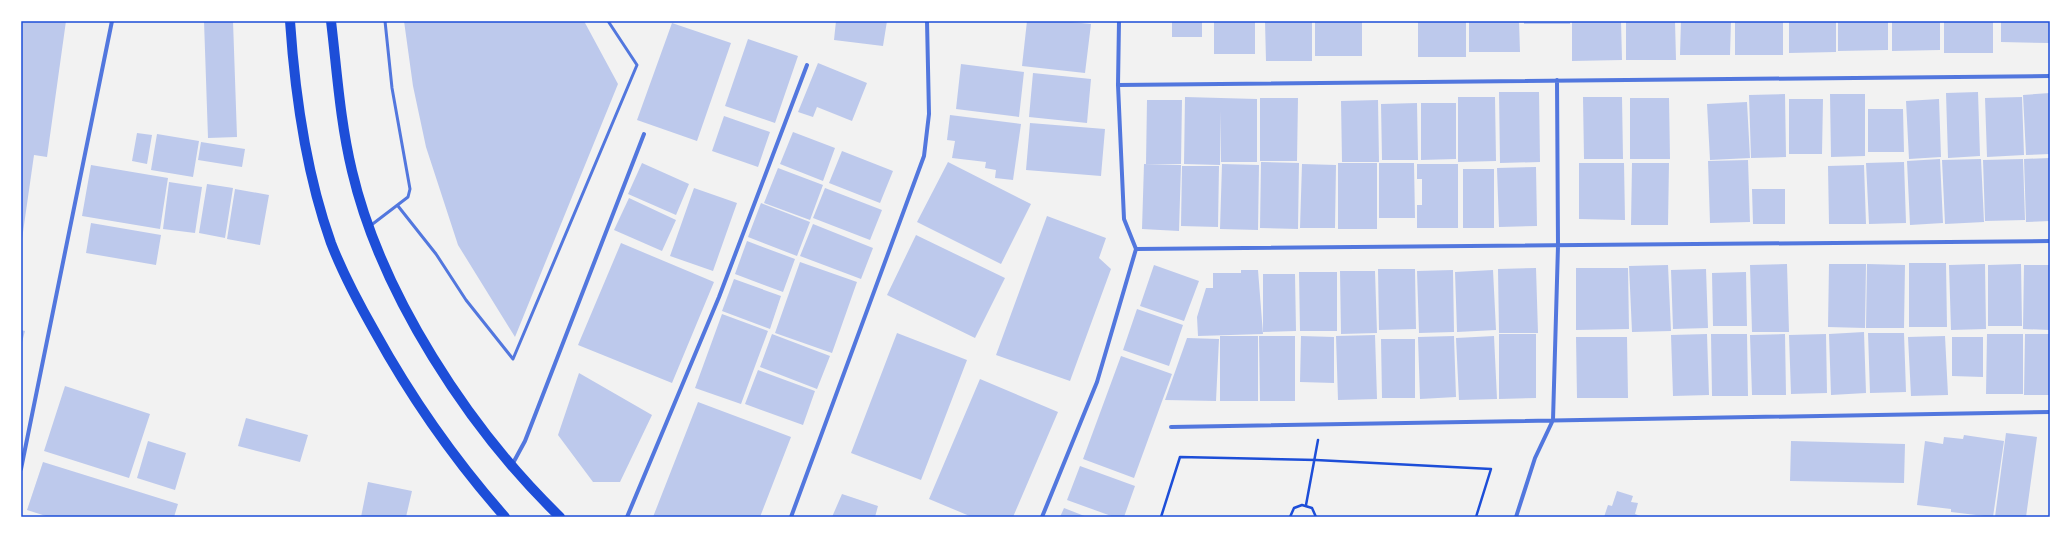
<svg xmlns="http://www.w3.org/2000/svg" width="2071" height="538" viewBox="0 0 2071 538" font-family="Georgia,serif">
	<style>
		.building { fill: #bdc9ec }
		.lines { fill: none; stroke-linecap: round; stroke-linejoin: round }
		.path { stroke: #1d4ed8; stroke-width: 2.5 }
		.service { stroke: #5277de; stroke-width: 3 }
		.minor { stroke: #5277de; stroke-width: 4 }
		.primary { stroke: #1d4ed8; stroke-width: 10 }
		.neatline { fill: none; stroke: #1d4ed8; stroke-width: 1.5 }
	</style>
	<rect width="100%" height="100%" fill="#f2f2f2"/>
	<path class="building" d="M21 21H66L47 157 34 155 22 239Z
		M204 21H233L237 137 208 138Z
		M404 21H584L618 84 515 337 458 245 426 147 413 86Z
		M836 21H887L883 46 834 40Z
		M1027 21H1061L1091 24 1085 73 1022 66Z
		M1172 21H1202V37H1172Z
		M1214 21H1255V54H1214Z
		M1265 21H1312V61H1266Z
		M1315 21H1362V56H1315Z
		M1418 21H1466V57H1418Z
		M1469 21H1519L1520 52H1469Z
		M1524 21H1570V24H1524Z
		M1572 21H1621L1622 60 1572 61Z
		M1626 21H1675L1676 60H1626Z
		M1681 21H1731L1730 55H1680Z
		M1735 21H1783V55H1735Z
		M1789 21H1836V52L1789 53Z
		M1838 21H1888V50L1838 51Z
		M1892 21H1940V50L1892 51Z
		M1944 21H1993V53H1944Z
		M2001 21H2050V43L2001 42Z
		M672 23 731 43 697 141 637 120Z
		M748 39 798 56 775 123 725 106Z
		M818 63 867 83 852 121 817 107 813 117 798 112Z
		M961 64 1024 72 1019 117 956 109Z
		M1033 73 1091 79 1087 123 1029 117Z
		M1499 92H1539L1540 162 1500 163Z
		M1978 92 1980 156 1948 158 1946 93Z
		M2050 93V154L2026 155 2023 95Z
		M1785 94 1786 157 1751 158 1749 95Z
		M1830 94H1865V156L1831 157Z
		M1185 97 1257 99V162H1221V111L1220 165 1184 164Z
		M1458 97H1495L1496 161 1458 162Z
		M1583 97H1622L1623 159H1584Z
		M2022 97 2024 155 1987 157 1985 98Z
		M1260 98H1298L1297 161H1260Z
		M1630 98H1669L1670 159H1630Z
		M1789 99H1823L1822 154H1789Z
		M1939 99 1941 157 1909 159 1906 101Z
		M1147 100H1182L1181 164H1146Z
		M1378 100 1379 162H1342L1341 101Z
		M1747 102 1750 158 1710 160 1707 104Z
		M1417 103 1418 160H1382L1381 104Z
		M1421 103H1456V159L1421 160Z
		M1868 109H1903L1904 152H1868Z
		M950 115 1021 124 1013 180 995 178 996 170 985 168 986 162 952 158 955 141 947 140Z
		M724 116 770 132 758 167 712 151Z
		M1030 123 1105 129 1101 176 1026 170Z
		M793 132 835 148 823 181 780 164Z
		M137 133 152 135 147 164 132 161Z
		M157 134 199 141 193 177 151 170Z
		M201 142 245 149 242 167 198 160Z
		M842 151 893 171 880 203 829 183Z
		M2050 158V221L2026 222 2024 159Z
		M1940 159 1943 223 1910 225 1907 161Z
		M1981 159 1984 222 1945 224 1942 160Z
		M2023 159 2025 220 1985 221 1983 160Z
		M1748 160 1750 222 1710 223 1708 161Z
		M948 162 1031 204 1001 264 917 222Z
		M1261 162 1299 163 1298 229 1260 228Z
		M1904 162 1906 223 1869 224 1866 163Z
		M642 163 689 184 676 215 628 194Z
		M1338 163H1377V229H1338Z
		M1379 163H1414L1415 218H1379Z
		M1579 163H1624L1625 220 1579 219Z
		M1632 163H1669L1668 225H1631Z
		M1144 164 1181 165 1179 231 1142 229Z
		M1222 164 1259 165 1258 230 1220 229Z
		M1302 164 1336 165 1335 228H1300Z
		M1417 164H1458V228H1417V205H1422V179H1417Z
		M91 165 168 178 160 229 82 216Z
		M1864 165 1866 224H1829L1828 166Z
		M1182 166H1219L1218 227 1181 226Z
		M1536 167 1537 226 1499 227 1497 168Z
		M778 168 823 185 810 220 764 203Z
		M1463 169H1494V228H1463Z
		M169 182 202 187 195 233 163 229Z
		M207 184 233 188 225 238 199 233Z
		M694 188 737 203 713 271 670 256Z
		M825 188 882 210 870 240 813 218Z
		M235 189 269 195 260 245 227 239Z
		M1752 189H1785V224H1753Z
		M629 198 676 220 662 251 614 230Z
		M761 203 810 222 797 256 748 237Z
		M1047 216 1106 238 1099 258 1111 269 1070 381 996 355Z
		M91 223 161 235 156 265 86 253Z
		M813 224 873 248 861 279 800 256Z
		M916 235 1005 278 975 338 887 295Z
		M747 241 795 259 783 292 735 274Z
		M621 243 714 282 672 383 578 345Z
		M800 262 857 282 832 353 775 333Z
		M1909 263H1946L1947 327H1909Z
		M1787 264 1789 332H1752L1750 265Z
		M1829 264H1866L1865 328 1828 327Z
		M1867 264 1905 265 1904 328H1866Z
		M1985 264 1986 329 1951 330 1949 265Z
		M2021 264 2022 326H1988V265Z
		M1154 265 1199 281 1184 321 1140 306Z
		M1668 265 1671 331 1632 332 1629 266Z
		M2024 265H2050V330L2023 329Z
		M1536 268 1538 333H1499L1498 269Z
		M1576 268H1628L1629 329 1576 330Z
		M1378 269H1415L1416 329 1379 330Z
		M1706 269 1708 328 1673 329 1671 270Z
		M1241 270H1258L1263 334 1198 336 1197 317 1206 288H1213V273H1241Z
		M1453 270 1454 332 1419 333 1417 271Z
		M1493 270 1496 330 1457 332 1455 272Z
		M1340 271H1375L1377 333 1341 334Z
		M1299 272H1337V331H1300Z
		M1746 272 1747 326H1713L1712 273Z
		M1263 274H1295L1296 331 1263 332Z
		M734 279 781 296 770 329 722 311Z
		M1137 309 1183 325 1169 366 1123 350Z
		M722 314 768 331 741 404 695 388Z
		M21 330 25 331 21 346Z
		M1864 332 1866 393 1831 395 1829 334Z
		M897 333 967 360 921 480 851 453Z
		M1868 333H1904L1906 392 1870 393Z
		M772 334 830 356 817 389 760 367Z
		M1499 334H1536V398L1499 399Z
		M1707 334 1709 395 1673 396 1671 335Z
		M1711 334H1747L1748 396H1712Z
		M1785 334 1786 395H1752L1750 335Z
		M1826 334 1827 393 1791 394 1789 335Z
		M1987 334H2023V394H1986Z
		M2025 334H2050V395H2024Z
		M1375 335 1377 399 1338 400 1336 336Z
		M1220 336H1258V401H1220Z
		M1259 336H1295V401H1260Z
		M1301 336 1334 337V383L1300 382Z
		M1454 336 1456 397 1420 399 1418 337Z
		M1494 336 1497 399 1459 400 1456 338Z
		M1945 336 1948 395 1911 396 1908 337Z
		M1576 337H1627L1628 398H1577Z
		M1952 337H1983V377L1952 376Z
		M1187 338 1219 339 1216 401 1165 400Z
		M1381 339H1415V398H1382Z
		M1121 356 1172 374 1134 478 1083 459Z
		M758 370 815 391 803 425 745 404Z
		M579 373 652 415 620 482H593L558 435Z
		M980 379 1058 412 1013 517H972L929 499Z
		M65 386 150 414 129 478 44 451Z
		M698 402 791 437 760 517H653Z
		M246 418 308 435 300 462 238 446Z
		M2006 433 2037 437 2026 517H1995Z
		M1964 435 2004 441 1993 517 1951 512V509L1917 505 1925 441 1943 444 1944 437 1963 439Z
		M148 441 186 453 175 490 137 478Z
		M1791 441 1905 444 1904 483 1790 481Z
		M43 462 178 504 174 517H49L27 510Z
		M1080 466 1135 486 1124 517H1114L1067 500Z
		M368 482 412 491 406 517H361Z
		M1617 491 1633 496 1631 502 1638 503 1635 514 1643 517H1604L1608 505 1612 506Z
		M842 494 878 506 875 517H832Z
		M1064 508 1087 517H1060Z"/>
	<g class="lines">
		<path class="path" d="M1306 505 1318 440
			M1161 517 1180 457 1316 460 1491 469 1476 517
			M1290 517 1294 508 1302 505 1312 508 1316 517"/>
		<path class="service" d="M398 206 436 254 466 300 513 359 637 65 608 21
			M370 226 408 197 410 189 392 88 385 21"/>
		<path class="minor" d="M1119 21 1118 85 1124 219 1136 249
			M1118 85 2050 76
			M1136 249 2050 241
			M1171 427 2050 412
			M512 465 525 441 644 134
			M21 469 112 21
			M627 517 719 297 807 65
			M791 517 924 156 929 114 927 21
			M1042 517 1097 382 1136 249
			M1516 517 1535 458 1553 420 1558 246 1557 80"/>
		<path class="primary" d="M290 21C295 95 306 173 331 243 343 274 359 304 375 332 413 401 453 458 505 517
			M331 21C337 71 340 121 352 171 381 294 469 429 560 517"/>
	</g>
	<rect width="2071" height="538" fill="none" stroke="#ffffff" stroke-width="44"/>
	<rect x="22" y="22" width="2027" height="494" class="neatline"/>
</svg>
